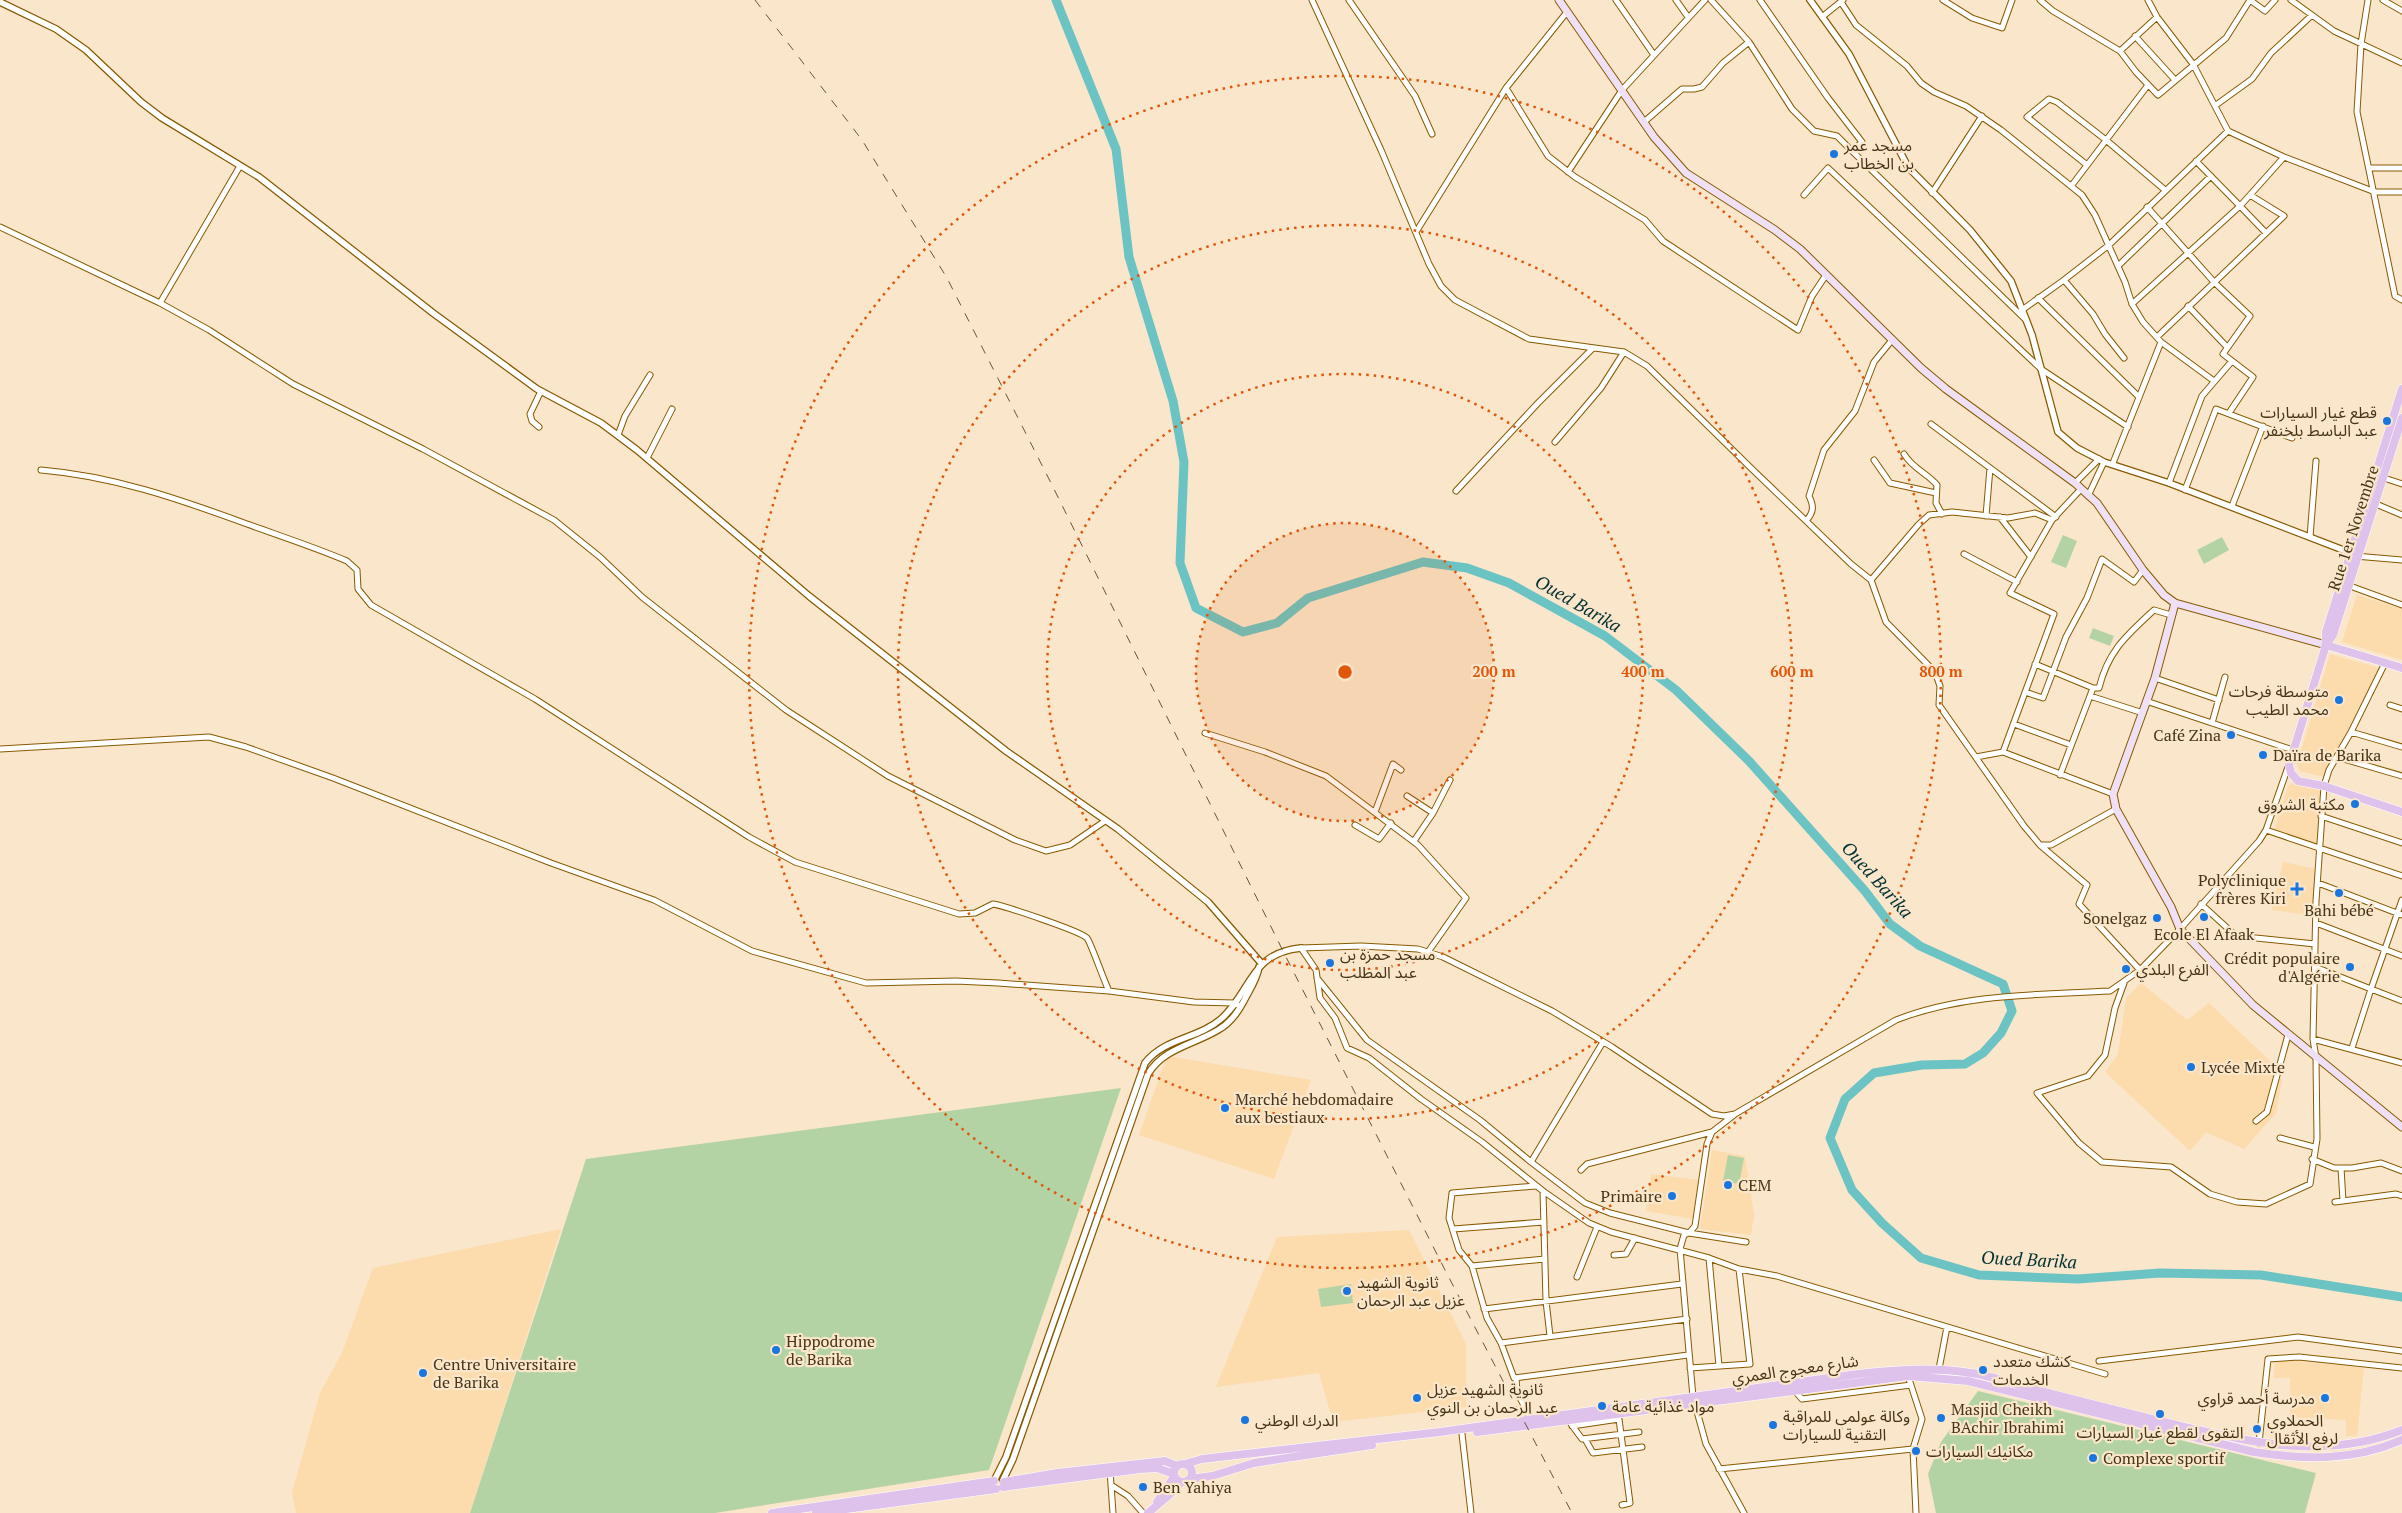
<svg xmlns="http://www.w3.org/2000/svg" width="2402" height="1513" viewBox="0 0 2402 1513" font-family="'PT Serif','Noto Sans Arabic',serif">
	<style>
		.built { fill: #fcdbad }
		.green { fill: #b4d3a5 }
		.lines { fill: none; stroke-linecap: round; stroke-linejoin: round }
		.river { stroke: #6bc3c3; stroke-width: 9 }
		.minor-casing { stroke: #875a01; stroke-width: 7 }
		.tertiary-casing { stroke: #875a01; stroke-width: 8 }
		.secondary-casing { stroke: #875a01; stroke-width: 9 }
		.primary-casing { stroke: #fff; stroke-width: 9 }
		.minor { stroke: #fff; stroke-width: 5 }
		.tertiary { stroke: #fff; stroke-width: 5.5 }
		.secondary { stroke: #efe0f5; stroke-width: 7 }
		.primary { stroke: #dfc2eb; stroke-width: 8 }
		.rail { stroke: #695538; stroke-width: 1; stroke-dasharray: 9 9; stroke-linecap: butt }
		.ring { fill: none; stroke: #e0570c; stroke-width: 2.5; stroke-dasharray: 2.5 5 }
		.poi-dot { fill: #1976df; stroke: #fae6cb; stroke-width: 2 }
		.labels { text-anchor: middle; stroke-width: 4.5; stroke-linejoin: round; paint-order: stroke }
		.poi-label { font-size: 16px; fill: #473315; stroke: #fae6cb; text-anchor: start }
		.street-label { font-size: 16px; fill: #473315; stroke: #fae6cb }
		.water-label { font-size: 18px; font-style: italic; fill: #043132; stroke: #fae6cb }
		.centre { fill: #e0570c; stroke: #fae6cb; stroke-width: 2.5 }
		.ring-label { font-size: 15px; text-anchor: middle; font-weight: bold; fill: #e0570c; stroke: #fae6cb; stroke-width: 4.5; stroke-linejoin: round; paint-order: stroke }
	</style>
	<rect width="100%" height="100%" fill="#fae6cb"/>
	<path class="built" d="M2357 595 2402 609V660L2342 642Z
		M2330 654 2379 668 2324 777 2300 771 2297 764Z
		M2294 782 2322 790 2318 846 2274 830 2288 786Z
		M2283 862 2317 869 2316 916 2272 910Z
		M2141 983 2187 1020 2209 1003 2271 1062 2282 1080 2276 1113 2244 1149 2206 1132 2190 1151 2105 1072 2118 1054 2126 998Z
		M1167 1056 1311 1080 1274 1179 1139 1135Z
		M1712 1150 1745 1156 1754 1215 1751 1235 1700 1229Z
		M1651 1174 1699 1180 1693 1219 1646 1211Z
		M561 1229 470 1513H296L292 1493 320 1393 342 1353 373 1268Z
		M1409 1230 1466 1344V1407L1333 1422 1319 1373 1216 1387 1277 1237Z
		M2275 1359 2364 1368 2357 1436H2346V1420L2290 1417V1378H2274Z"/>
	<path class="green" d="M2063 535 2077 541 2066 568 2051 562Z
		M2222 537 2229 550 2204 564 2197 550Z
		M2093 628 2114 636 2110 646 2089 638Z
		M1121 1088 989 1470 715 1513H470L586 1159Z
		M1728 1155 1744 1158 1739 1184 1723 1181Z
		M1351 1284 1353 1303 1321 1307 1318 1289Z
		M1978 1391 2316 1473 2305 1513H1936L1928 1474 1941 1442Z"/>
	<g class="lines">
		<path class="river" d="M1056 0 1116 149 1129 257 1173 401 1184 462 1180 563 1196 608 1243 632 1277 623 1308 598 1423 562 1467 568 1509 583 1605 636 1676 690 1749 761 1865 891 1890 924 1920 946 2003 984 2012 1011 2001 1033 1983 1053 1965 1064 1922 1065 1874 1073 1845 1099 1830 1138 1852 1190 1882 1223 1921 1258 1979 1275 2078 1279 2160 1273 2261 1275 2402 1297"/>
		<g class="minor-casing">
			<path id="minor" d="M1312 0 1381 150 1429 264 1441 286 1455 300 1529 339 1624 352 1647 366 1754 471 1851 564 1871 580
				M1349 0 1415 96 1432 134
				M1616 0 1654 55
				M1676 0 1688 17
				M1711 0 1749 42 1792 109 1814 131 1837 136 1852 151
				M1760 0 1828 98 1862 142 1852 151 2026 320
				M1943 0 1972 18 2002 28 2012 0
				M2040 0 2053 11 2120 51 2136 72 2158 95 2226 38 2250 0
				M2148 0 2157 17 2193 64 2228 131 2284 157 2375 192H2402
				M2250 0 2265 11 2275 0
				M2291 0 2334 31 2402 63
				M2368 0 2361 44 2357 112 2395 296 2402 300
				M2383 0 2402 11
				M1841 2 1856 25 1907 66 1921 83 1934 92 1966 106 2001 130 2082 195 2095 215 2125 282 2132 304 2143 322 2161 342 2214 381
				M1822 17 1843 0
				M2135 36 2175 80
				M2120 51 2157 17
				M1506 88 1548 156 1575 177 1645 220 1663 241 1798 330 1812 296 1826 275
				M2216 105 2252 79 2271 53 2311 16
				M1644 122 1682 89H1694L1702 87 1723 63 1749 42
				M2087 165 2027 117 2049 99 2057 102 2106 140 2165 190
				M240 166 160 303 209 330 293 384 423 449 554 520 600 557 642 597 786 710 888 776 1015 840 1046 851 1070 845 1105 821
				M2370 168H2402
				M1568 172 1622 90 1705 0
				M2072 185 2148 85
				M1932 193 1982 116
				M1804 195 1828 168 2041 369 2128 427
				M2250 195 2284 157
				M2147 207 2214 282 2250 316 2223 354 2253 377 2229 413
				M0 227 160 303
				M1416 232 1506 88 1567 12
				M2118 266 2211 176
				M2064 280 2109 245 2228 131
				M2038 298 2139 397
				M2132 304 2240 206 2196 161
				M2188 306 2227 347
				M2022 310 2064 280 2093 314 2105 334 2124 358
				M2157 337 2284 216 2250 195 2240 206 2266 233
				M1931 424 2056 517
				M539 427 532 421 530 414 541 391
				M618 435 625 416 650 375
				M1555 442 1601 388 1624 352
				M1904 454C1913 469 1927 473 1937 485L1936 503 1942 514
				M647 458 672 409
				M1874 460 1890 483 1936 493
				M2113 463 2161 342
				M41 470C113 476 179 499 247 524 280 536 314 547 347 561L357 570 358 589 371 605 535 699 749 837 795 862 959 914 975 913 993 904C1005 906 1080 931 1087 938 1091 943 1104 981 1109 991
				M2384 478 2402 484
				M2075 483 2099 459
				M2169 483 2202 396 2232 361
				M2081 489 2052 520 2035 513 2008 518 1952 512 1929 515 1918 525 1871 580 1886 622 1935 672 1940 686 1939 705 2024 826 2040 845 2087 885 2079 904 2140 970
				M2185 490 2216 409 2292 438
				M1456 491 1538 403 1593 348
				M2088 496 2104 462
				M2376 504 2402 515
				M2232 506 2263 426
				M1986 516 1990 468
				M2000 517 2031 557
				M1806 521C1814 512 1814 506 1809 496L1824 450 1855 411 1874 362 1892 340
				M2310 537 2316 461
				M1964 554 2017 582
				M2355 556 2402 560
				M2350 586 2402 605
				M2035 664 2093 688
				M2155 678 2219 700
				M2025 692 2043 698 2066 637 2087 598 2102 559 2134 582 2143 570
				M2090 696 2093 688H2099C2108 651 2126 636 2154 610L2171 615
				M2146 701 2293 750
				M2390 705 2402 709
				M2212 723 2225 677
				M2014 724 2071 745
				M2351 732 2402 747
				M1205 733 1265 752 1326 776 1418 845 1466 898 1428 952
				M0 749 209 737 246 747 333 778 551 863 654 900 752 951 866 983 956 981 998 983 1109 991 1194 1002 1234 1003 1238 1005
				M2003 752 2054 614 2010 593 2052 520
				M1976 757 2003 752 2113 794
				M2337 757 2402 776
				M2060 775 2090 696 2143 713
				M1407 796 1433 813
				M1375 812 1393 764 1401 770
				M2321 816 2402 843
				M1355 825 1379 839 1391 823
				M2266 830 2402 876
				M1414 841 1433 813 1450 780
				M2041 845H2051L2116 809
				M2318 883 2402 915
				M2402 900 2371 989 2402 1001
				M2201 904 2236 936 2315 944
				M2316 923 2402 956
				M2315 967 2371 989 2352 1048
				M1317 978 1367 1040 1480 1120 1531 1162
				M2124 983 2115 1008 2105 1055 2088 1076 2037 1093 2079 1143 2102 1162 2171 1167 2210 1194 2237 1202 2266 1204 2310 1184 2317 1139 2316 1058 2313 1039 2316 901 2324 786 2329 770 2351 732 2385 663
				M2313 1039 2402 1063
				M1603 1042 1531 1162 1585 1203 1610 1213 1689 1233 1746 1242
				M1734 1115 1712 1132 1707 1144 1695 1226 1689 1233 1684 1235 1680 1249 1693 1397 1706 1444 1744 1513
				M2256 1121 2267 1112 2288 1035
				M2280 1138 2314 1147
				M2312 1159 2334 1168H2352L2381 1163 2402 1171
				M2341 1168 2343 1201
				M1581 1170 1587 1164 1712 1132
				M1536 1186 1452 1193 1449 1218 1459 1250 1472 1266 1487 1318 1501 1343 1514 1378 1688 1355
				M1543 1191 1546 1301 1550 1336
				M2335 1202 2396 1194 2402 1196
				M1453 1229 1544 1222
				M1614 1255 1626 1254 1635 1238
				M1709 1258 1719 1366
				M1472 1266 1545 1259
				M1739 1269 1777 1276 2105 1374
				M1577 1277 1597 1227
				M1484 1309 1682 1284
				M1501 1343 1687 1319
				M2099 1361 2298 1337 2402 1351
				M1690 1368 1750 1364 1739 1269 1709 1258 1611 1232 1589 1223 1543 1191 1482 1142 1421 1099 1369 1058 1347 1048 1335 1018 1320 998 1316 970 1301 948 1361 946 1418 949 1443 957 1552 1011 1612 1047 1712 1114 1724 1116 1735 1114 1896 1020C1964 993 2039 995 2110 991L2140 970 2180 929 2259 841 2266 830 2288 767
				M1939 1369 1947 1327
				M1908 1376 1922 1419 1913 1449 1916 1513
				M1516 1378 1517 1392 1531 1419
				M1794 1390 1802 1399 1911 1385
				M1571 1424 1582 1439 1639 1432
				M1572 1426 1619 1419 1630 1503 1622 1505
				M1462 1434 1471 1513
				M1585 1439 1593 1453 1642 1447
				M2259 1443 2268 1359 2299 1357 2402 1368
				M1719 1469 1913 1449
				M1110 1471 1113 1513
				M1111 1485 1128 1496 1143 1513"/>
		</g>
		<g class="tertiary-casing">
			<path id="tertiary" d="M1810 0 1849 54 1908 167 1970 230 2011 281 2032 335 2058 432 2077 448 2104 462 2169 483 2351 553
				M0 2 56 29 86 50 141 102 162 118 259 177 433 313 537 389 601 423 637 450 809 596 1006 751 1118 829 1208 902 1262 964
				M995 1479 1006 1457 1145 1063C1164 1038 1198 1039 1221 1019 1252 992 1249 953 1301 948
				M1003 1480 1013 1459 1148 1074C1164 1048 1193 1045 1218 1030 1232 1022 1240 1009 1247 995 1252 986 1257 978 1259 967"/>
		</g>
		<g class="secondary-casing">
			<path id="secondary" d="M1559 0 1654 137 1686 173 1775 230 1800 249 1921 368 1946 389 2075 483 2097 503 2143 570 2164 595 2175 603 2326 645
				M2175 603 2155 678 2113 794 2116 809 2171 907 2180 929 2253 1005 2402 1127"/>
		</g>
		<g class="primary-casing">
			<path id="primary" d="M2402 389 2326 632V645L2289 765 2291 773 2298 781 2324 786 2402 812
				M2326 645 2333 635 2402 418
				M2326 645 2402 668
				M1477 1432 1908 1376 1968 1381 2254 1452C2305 1460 2354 1461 2402 1440
				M1174 1473a9 9 0 1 1 18 0a9 9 0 1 1-18 0Z
				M1185 1464 1202 1459 1440 1432 1858 1374C1896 1370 1932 1367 1971 1373 1992 1376 2013 1384 2033 1389 2082 1402 2131 1414 2180 1426 2255 1443 2327 1460 2402 1430
				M1190 1479 1212 1476 1254 1463 1372 1445
				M1004 1482 1057 1473 1165 1461 1177 1466
				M1003 1487 1140 1469 1157 1468 1174 1474
				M1157 1502 1174 1477
				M772 1513 994 1481
				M816 1513 996 1489
				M1148 1513 1175 1490 1181 1482"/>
		</g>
		<use href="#minor" class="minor"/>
		<use href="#tertiary" class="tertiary"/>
		<use href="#secondary" class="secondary"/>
		<use href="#primary" class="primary"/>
		<path class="rail" d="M755 0 862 140 947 278 1051 483 1286 957 1445 1270 1572 1513"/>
	</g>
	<circle cx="1345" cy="672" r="149" fill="#e0570c" fill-opacity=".12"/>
	<g class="ring">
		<circle cx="1345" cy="672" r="149"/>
		<circle cx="1345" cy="672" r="298"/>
		<circle cx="1345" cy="672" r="447"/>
		<circle cx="1345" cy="672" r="596"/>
	</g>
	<g class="poi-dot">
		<circle cx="1834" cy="154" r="5"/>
		<circle cx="2387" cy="421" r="5"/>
		<circle cx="2339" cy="700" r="5"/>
		<circle cx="2231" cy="735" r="5"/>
		<circle cx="2263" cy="755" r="5"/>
		<circle cx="2355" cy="804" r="5"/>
		<path d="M2294.5 881.5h5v5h5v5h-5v5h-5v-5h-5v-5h5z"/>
		<circle cx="2339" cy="893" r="5"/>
		<circle cx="2204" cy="917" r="5"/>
		<circle cx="2157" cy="918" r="5"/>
		<circle cx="1330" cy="963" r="5"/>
		<circle cx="2350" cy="967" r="5"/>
		<circle cx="2126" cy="969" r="5"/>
		<circle cx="2191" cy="1067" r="5"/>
		<circle cx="1225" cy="1108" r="5"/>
		<circle cx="1728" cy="1185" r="5"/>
		<circle cx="1672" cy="1196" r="5"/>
		<circle cx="1347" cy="1291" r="5"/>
		<circle cx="776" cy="1350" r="5"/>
		<circle cx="1983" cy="1370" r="5"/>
		<circle cx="423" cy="1373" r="5"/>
		<circle cx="1417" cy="1398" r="5"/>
		<circle cx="2325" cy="1398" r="5"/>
		<circle cx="1602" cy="1406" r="5"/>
		<circle cx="2160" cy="1414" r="5"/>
		<circle cx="1941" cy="1418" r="5"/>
		<circle cx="1245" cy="1420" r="5"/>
		<circle cx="1773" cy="1425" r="5"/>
		<circle cx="2257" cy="1429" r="5"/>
		<circle cx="1916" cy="1451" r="5"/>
		<circle cx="2093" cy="1458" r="5"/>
		<circle cx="1143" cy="1487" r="5"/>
	</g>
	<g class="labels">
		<g class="poi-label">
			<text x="1844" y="151">مسجد عمر<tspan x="1844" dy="18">بن الخطاب</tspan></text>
			<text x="2377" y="418" text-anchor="end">قطع غيار السيارات<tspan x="2377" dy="18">عبد الباسط بلخنفر</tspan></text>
			<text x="2329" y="697" text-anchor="end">متوسطة فرحات<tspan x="2329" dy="18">محمد الطيب</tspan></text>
			<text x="2221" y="741" text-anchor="end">Café Zina</text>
			<text x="2273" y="761">Daïra de Barika</text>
			<text x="2345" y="810" text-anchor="end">مكتبة الشروق</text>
			<text x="2286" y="886" text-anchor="end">Polyclinique<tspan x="2286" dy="18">frères Kiri</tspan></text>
			<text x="2339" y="916" text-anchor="middle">Bahi bébé</text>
			<text x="2147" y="924" text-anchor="end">Sonelgaz</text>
			<text x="2204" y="940" text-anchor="middle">Ecole El Afaak</text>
			<text x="1340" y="960">مسجد حمزة بن<tspan x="1340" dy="18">عبد المطلب</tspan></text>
			<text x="2340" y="964" text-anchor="end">Crédit populaire<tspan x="2340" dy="18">d'Algérie</tspan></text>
			<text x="2136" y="975">الفرع البلدي</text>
			<text x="2201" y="1073">Lycée Mixte</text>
			<text x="1235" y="1105">Marché hebdomadaire<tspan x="1235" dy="18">aux bestiaux</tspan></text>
			<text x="1738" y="1191">CEM</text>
			<text x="1662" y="1202" text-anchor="end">Primaire</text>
			<text x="1357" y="1288">ثانوية الشهيد<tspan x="1357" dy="18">عزيل عبد الرحمان</tspan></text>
			<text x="786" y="1347">Hippodrome<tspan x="786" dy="18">de Barika</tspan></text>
			<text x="1993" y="1367">كشك متعدد<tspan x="1993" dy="18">الخدمات</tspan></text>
			<text x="433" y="1370">Centre Universitaire<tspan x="433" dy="18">de Barika</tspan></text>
			<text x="1427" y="1395">ثانوية الشهيد عزيل<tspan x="1427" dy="18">عبد الرحمان بن النوي</tspan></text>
			<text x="2315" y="1404" text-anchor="end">مدرسة أحمد قراوي</text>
			<text x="1612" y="1412">مواد غذائية عامة</text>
			<text x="1951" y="1415">Masjid Cheikh<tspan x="1951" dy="18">BAchir Ibrahimi</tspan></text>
			<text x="1783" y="1422">وكالة عولمي للمراقبة<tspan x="1783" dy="18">التقنية للسيارات</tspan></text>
			<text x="1255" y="1426">الدرك الوطني</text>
			<text x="2267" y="1426">الحملاوي<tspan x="2267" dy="18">لرفع الأثقال</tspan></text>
			<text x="2160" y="1438" text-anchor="middle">التقوى لقطع غيار السيارات</text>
			<text x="1926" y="1457">مكانيك السيارات</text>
			<text x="2103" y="1464">Complexe sportif</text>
			<text x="1153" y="1493">Ben Yahiya</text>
		</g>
		<g class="street-label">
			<text transform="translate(2353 528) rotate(-72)" y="6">Rue 1er Novembre</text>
			<text transform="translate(1795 1369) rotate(-8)" y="6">شارع معجوج العمري</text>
		</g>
		<g class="water-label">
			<text transform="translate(1578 604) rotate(30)" y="6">Oued Barika</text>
			<text transform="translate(1877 880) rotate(48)" y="6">Oued Barika</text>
			<text transform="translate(2029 1260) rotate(3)" y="6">Oued Barika</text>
		</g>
	</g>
	<circle cx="1345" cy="672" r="8" class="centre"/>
	<g class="ring-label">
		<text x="1494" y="677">200 m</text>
		<text x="1643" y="677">400 m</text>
		<text x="1792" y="677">600 m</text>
		<text x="1941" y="677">800 m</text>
	</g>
</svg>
